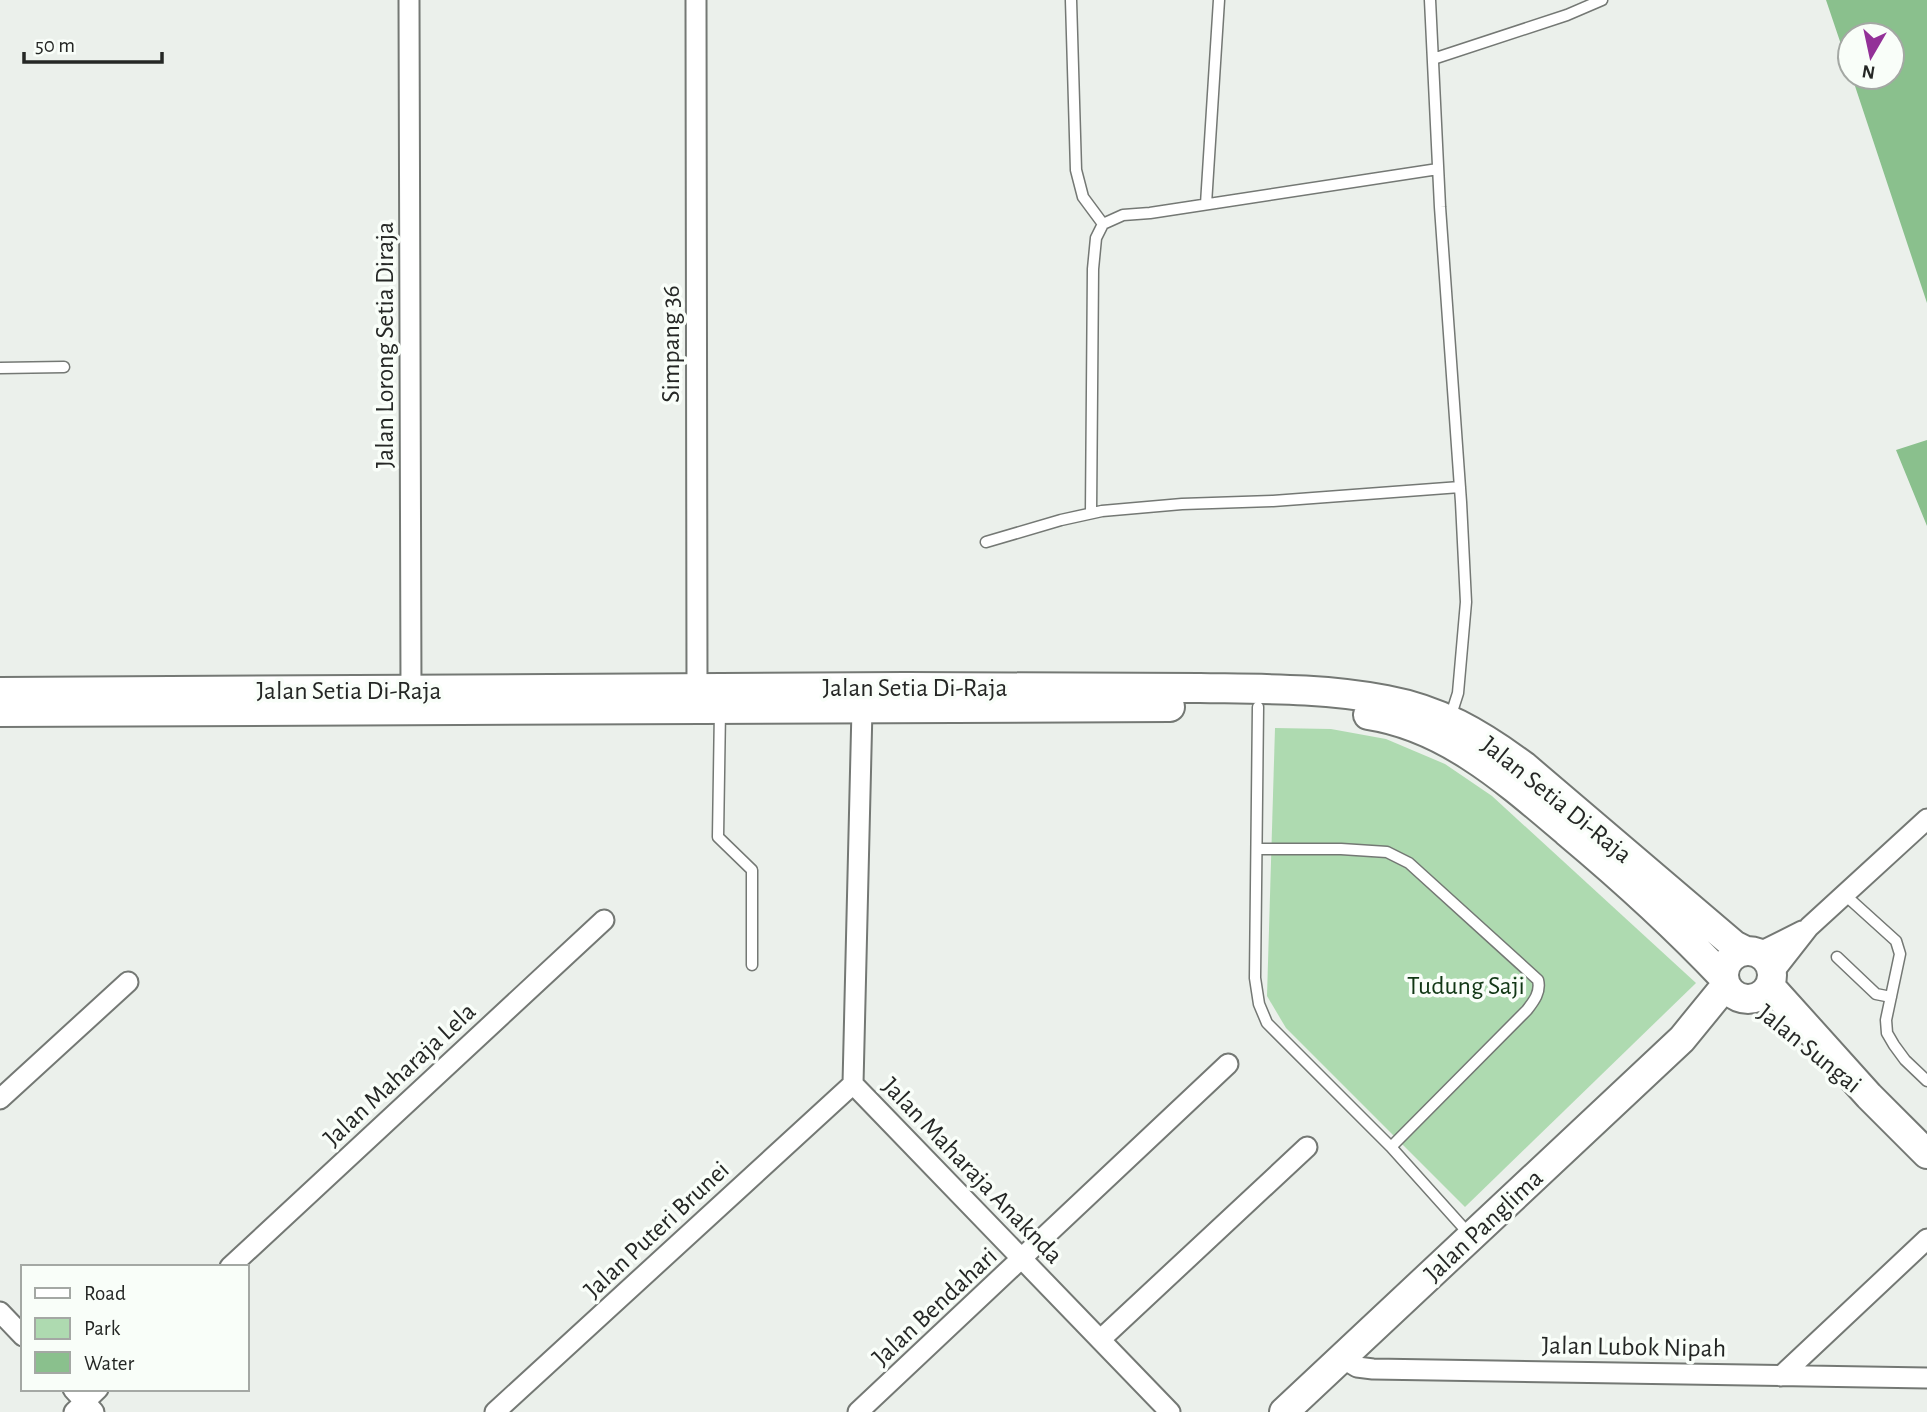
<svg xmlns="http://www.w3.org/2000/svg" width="1927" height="1412" viewBox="0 0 1927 1412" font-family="'Alegreya Sans',sans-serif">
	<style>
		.green { fill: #aedab0 }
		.water { fill: #8ac08d }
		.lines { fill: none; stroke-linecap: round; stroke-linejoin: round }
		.lane-casing { stroke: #747874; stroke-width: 13 }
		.street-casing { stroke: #747874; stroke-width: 23 }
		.secondary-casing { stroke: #747874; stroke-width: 32 }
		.lane { stroke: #fff; stroke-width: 10 }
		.street { stroke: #fff; stroke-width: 19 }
		.secondary { stroke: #fff; stroke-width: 28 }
		.labels { text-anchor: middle; stroke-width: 7; stroke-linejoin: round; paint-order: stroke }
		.street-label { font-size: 26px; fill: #252725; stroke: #f9fef9 }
		.park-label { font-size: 26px; fill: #113715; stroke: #f9fef9 }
	</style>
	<rect width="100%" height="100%" fill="#ebf0eb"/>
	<path class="green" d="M1275 728 1331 729 1386 739 1445 764 1492 796 1696 983 1465 1207 1286 1028 1267 996Z"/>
	<path class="water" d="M1826 0H1927V303L1852 77H1892V35H1850V71Z
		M1927 440V526L1896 450Z"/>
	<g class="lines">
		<g class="lane-casing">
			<path id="lane" d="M1071 0 1076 170 1083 197 1103 224
				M1430 0 1440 207 1461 502 1466 602 1458 693 1450 718
				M1433 59 1567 15 1602 0
				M1206 204 1219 0
				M0 368 64 367
				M1091 512 1093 269 1096 238 1103 224 1123 215 1150 213 1438 169
				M986 542 1061 520 1102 511 1182 504 1273 501 1460 487
				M1258 707 1255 978 1259 1004 1267 1023 1391 1147 1470 1235
				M720 710 718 837 752 870V965
				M1257 849H1341L1387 852 1409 863 1538 980C1541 992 1534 1001 1527 1010L1391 1147
				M1844 894 1896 941 1900 954 1886 1020 1887 1033 1894 1045 1905 1060 1927 1081
				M1837 957 1876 994 1891 997"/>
		</g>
		<g class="street-casing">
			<path id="street" d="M409 0 411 690
				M696 0 697 688
				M862 709 853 1084 1170 1412
				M1758 953 1802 931
				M1773 973 1809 927 1927 819
				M0 1099 128 982
				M230 1267 604 920
				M0 1312 23 1336
				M1101 1339 1307 1147
				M1342 1358 1357 1367 1373 1369 1927 1378
				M1781 1376 1927 1239
				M73 1389 94 1412
				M74 1412 98 1389
				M495 1412 853 1084
				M858 1412 1228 1064"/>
		</g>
		<g class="secondary-casing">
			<path id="secondary" d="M0 692C302 690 604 688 906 687 1004 687 1102 687 1200 688 1262 689 1324 688 1386 700 1440 710 1479 733 1524 766L1734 945 1746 951
				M0 712 1170 707
				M1368 715C1447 727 1508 782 1567 832 1622 878 1675 926 1724 978
				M1724 975a24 24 0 1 1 48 0a24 24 0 1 1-48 0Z
				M1770 986 1869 1096 1927 1154
				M1284 1412 1682 1039 1726 985"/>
		</g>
		<use href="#lane" class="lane"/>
		<use href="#street" class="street"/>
		<use href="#secondary" class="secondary"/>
	</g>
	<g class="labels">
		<g class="street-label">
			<text transform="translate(670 344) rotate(-90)" y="9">Simpang 36</text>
			<text transform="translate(384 345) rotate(-90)" y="9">Jalan Lorong Setia Diraja</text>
			<text x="915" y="696">Jalan Setia Di-Raja</text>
			<text x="349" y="699">Jalan Setia Di-Raja</text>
			<text transform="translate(1557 799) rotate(39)" y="9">Jalan Setia Di-Raja</text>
			<text transform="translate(1810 1048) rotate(39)" y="9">Jalan Sungai</text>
			<text transform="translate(399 1074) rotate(-43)" y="9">Jalan Maharaja Lela</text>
			<text transform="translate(973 1170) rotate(46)" y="9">Jalan Maharaja Anaknda</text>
			<text transform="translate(1483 1225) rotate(-43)" y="9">Jalan Panglima</text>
			<text transform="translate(656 1229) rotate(-43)" y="9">Jalan Puteri Brunei</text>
			<text transform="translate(934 1306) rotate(-43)" y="9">Jalan Bendahari</text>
			<text transform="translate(1634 1346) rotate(1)" y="9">Jalan Lubok Nipah</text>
		</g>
		<g class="park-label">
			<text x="1466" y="994">Tudung Saji</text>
		</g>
	</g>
	<rect x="21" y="1265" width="228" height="126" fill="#f9fef9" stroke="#a4a8a4" stroke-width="2"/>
	<rect x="35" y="1288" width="35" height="10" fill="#ffffff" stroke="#a4a8a4" stroke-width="2"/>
	<text x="84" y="1300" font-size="21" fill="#252725">Road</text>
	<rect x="35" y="1318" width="35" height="21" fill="#aedab0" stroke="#a4a8a4" stroke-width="2"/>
	<text x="84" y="1335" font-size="21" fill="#252725">Park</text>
	<rect x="35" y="1352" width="35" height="21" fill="#8ac08d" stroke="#a4a8a4" stroke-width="2"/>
	<text x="84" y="1370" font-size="21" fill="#252725">Water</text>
	<g transform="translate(1871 56) rotate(189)"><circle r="33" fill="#f9fef9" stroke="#a4a8a4" stroke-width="2"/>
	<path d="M0-5L12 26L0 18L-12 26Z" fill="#933198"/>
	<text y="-10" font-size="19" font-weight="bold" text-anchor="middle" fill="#252725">N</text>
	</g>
	<path d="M24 52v10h138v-10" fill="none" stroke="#252725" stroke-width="3.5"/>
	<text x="35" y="52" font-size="21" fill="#252725" stroke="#f9fef9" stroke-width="5" paint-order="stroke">50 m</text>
</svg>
